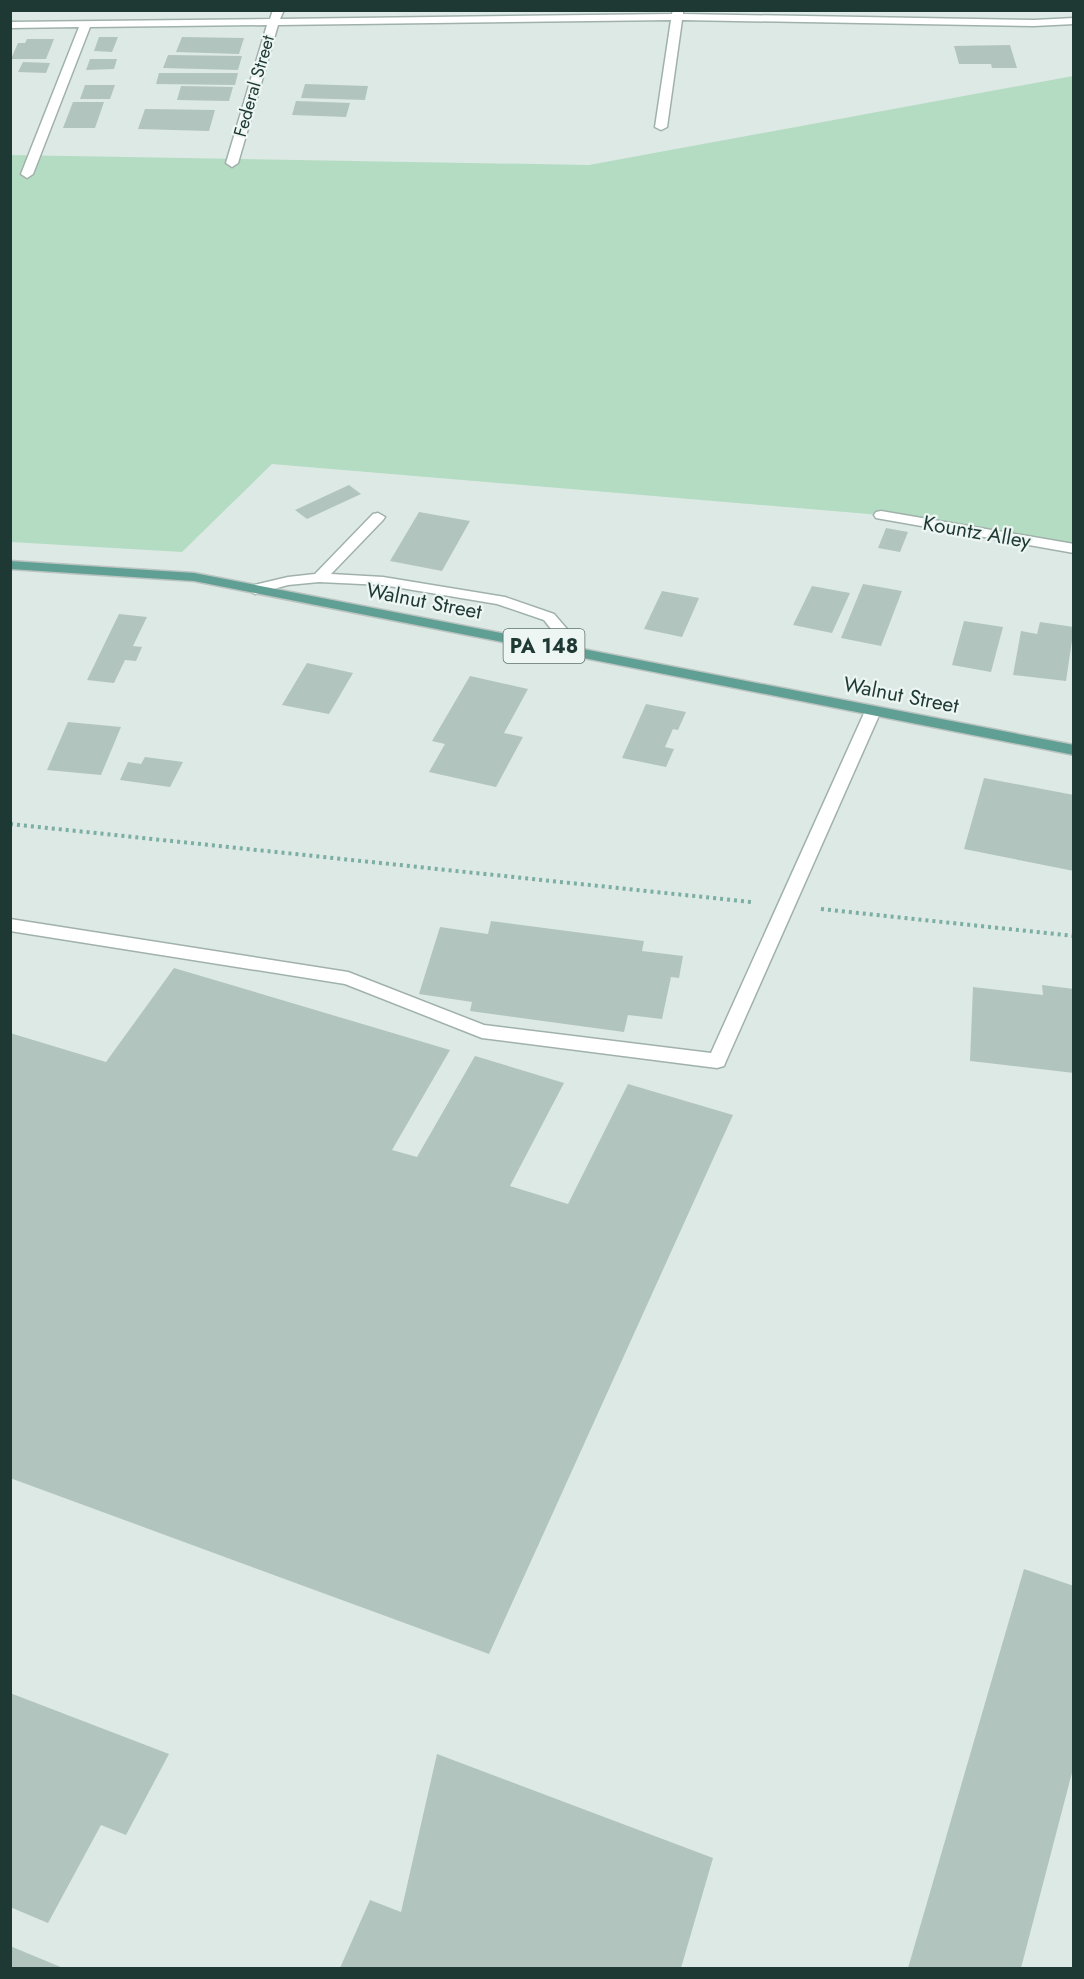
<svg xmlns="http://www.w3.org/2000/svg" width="1084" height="1979" viewBox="0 0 1084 1979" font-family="Jost,sans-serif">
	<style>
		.green { fill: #b4dcc2 }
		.building { fill: #b2c4be }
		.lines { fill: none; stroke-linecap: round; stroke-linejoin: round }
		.minor-casing { stroke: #a0b1ac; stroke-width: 3 }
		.major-casing { stroke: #bcc4c2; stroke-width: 3 }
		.path { stroke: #7caea2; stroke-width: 4; stroke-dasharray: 3 4; stroke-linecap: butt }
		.minor { fill: #fff; fill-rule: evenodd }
		.major { fill: #60a094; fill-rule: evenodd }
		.labels { text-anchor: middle; stroke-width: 4.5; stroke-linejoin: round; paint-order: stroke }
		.far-street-label { font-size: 18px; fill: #1e3934; stroke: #edf6f2 }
		.shield { fill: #edf6f2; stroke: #5c726d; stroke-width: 1.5 }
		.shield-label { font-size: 20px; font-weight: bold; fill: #1e3934 }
		.street-label { font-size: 21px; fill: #1e3934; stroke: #edf6f2 }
	</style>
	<rect width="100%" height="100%" fill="#dde9e5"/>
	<path class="green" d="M1073 76V549L881 515 272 464 182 552 11 542 10 155 589 165Z"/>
	<path class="building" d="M99 37H118L112 52 94 51Z
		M182 37 244 38 239 54 176 52Z
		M27 39H54L46 59H11L18 43H25Z
		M1010 45 1017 68H992L991 64H959L954 46Z
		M168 55 242 56 238 70 163 68Z
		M90 59H117L114 69 86 70Z
		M23 62 50 63 46 73 18 72Z
		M159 73H238L235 85 156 84Z
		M305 84 368 86 365 100 301 98Z
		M85 85H115L110 99H80Z
		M181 86 233 87 229 101 177 100Z
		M296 101 350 103 346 117 292 115Z
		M73 102H104L95 128H63Z
		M145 109 215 110 209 131 138 129Z
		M349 485 361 494 307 519 295 510Z
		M419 512 470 521 442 571 390 561Z
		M886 528 908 532 900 552 878 548Z
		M863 584 902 591 881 646 841 638Z
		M812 586 850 593 832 633 793 625Z
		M662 591 699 598 682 637 644 629Z
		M119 614 147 617 133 646 142 647 136 661 125 660 114 683 87 680Z
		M964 621 1003 627 991 672 952 665Z
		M1040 622 1074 627 1066 681 1013 675 1021 631 1037 634Z
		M307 663 353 673 329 714 282 705Z
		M470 676 528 689 504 733 523 737 496 787 429 772 445 744 432 741Z
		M646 704 686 712 678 730 673 729 665 747 674 749 666 767 622 758Z
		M68 722 121 727 101 775 47 770Z
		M145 757 183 762 170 787 120 780 128 762 141 764Z
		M984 778 1074 795V871L964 849Z
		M491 921 644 941 642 951 683 956 679 978 671 977 662 1019 628 1015 624 1032 470 1011 472 1002 419 994 440 927 488 934Z
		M174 968 450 1050 392 1150 417 1157 475 1056 564 1083 510 1186 568 1204 628 1084 733 1115 489 1654 10 1478V1033L106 1062Z
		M1042 985 1074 989V1073L970 1061 973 987 1043 995Z
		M1024 1569 1074 1586V1765L1021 1968H908Z
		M10 1693 169 1754 126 1835 101 1825 48 1923 10 1907Z
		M437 1754 713 1858 681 1968H340L370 1900 401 1912Z
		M10 1946 63 1968H10Z"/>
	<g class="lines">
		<g class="minor-casing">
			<path id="minor" d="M273 10H284L280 19 672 14 673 10H683V14L1034 20 1074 18V24L1034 26 682 20 667 127 661 130 655 127 671 20 278 25 238 163 232 167 226 163 267 25 90 27 33 174 27 178 21 174 79 27 10 28V22L270 19Z
				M881 511 1074 544V553L876 518 874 515 876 512Z
				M378 513 385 517 383 520 331 574 383 577 505 597 554 614 567 629 580 651 577 654H567L555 634 544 620 497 604 383 585 319 582 288 585 255 594 247 589 250 586 288 577 315 574 373 514Z
				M873 706 881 711 726 1061 724 1066 717 1068 482 1038 345 984 10 931V919L348 972 484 1025 711 1053 865 711Z"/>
		</g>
		<g class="major-casing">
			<path id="major" d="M10 561 194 573 1074 745V755L194 581 10 569Z"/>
		</g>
		<path class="path" d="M10 824 751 902
			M821 909 1074 936"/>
		<use href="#minor" class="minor"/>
		<use href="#major" class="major"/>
	</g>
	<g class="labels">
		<g class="far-street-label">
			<text transform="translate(254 86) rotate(-74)" y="6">Federal Street</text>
		</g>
		<rect class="shield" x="503.5" y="629" width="81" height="34" rx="4.5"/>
		<g class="shield-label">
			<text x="544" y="653">PA 148</text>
		</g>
		<g class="street-label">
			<text transform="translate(977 532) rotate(10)" y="7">Kountz Alley</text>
			<text transform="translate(424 601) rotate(11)" y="7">Walnut Street</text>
			<text transform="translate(901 695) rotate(11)" y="7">Walnut Street</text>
		</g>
	</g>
	<rect width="1084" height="1979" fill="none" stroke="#1e3934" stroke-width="24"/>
</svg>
